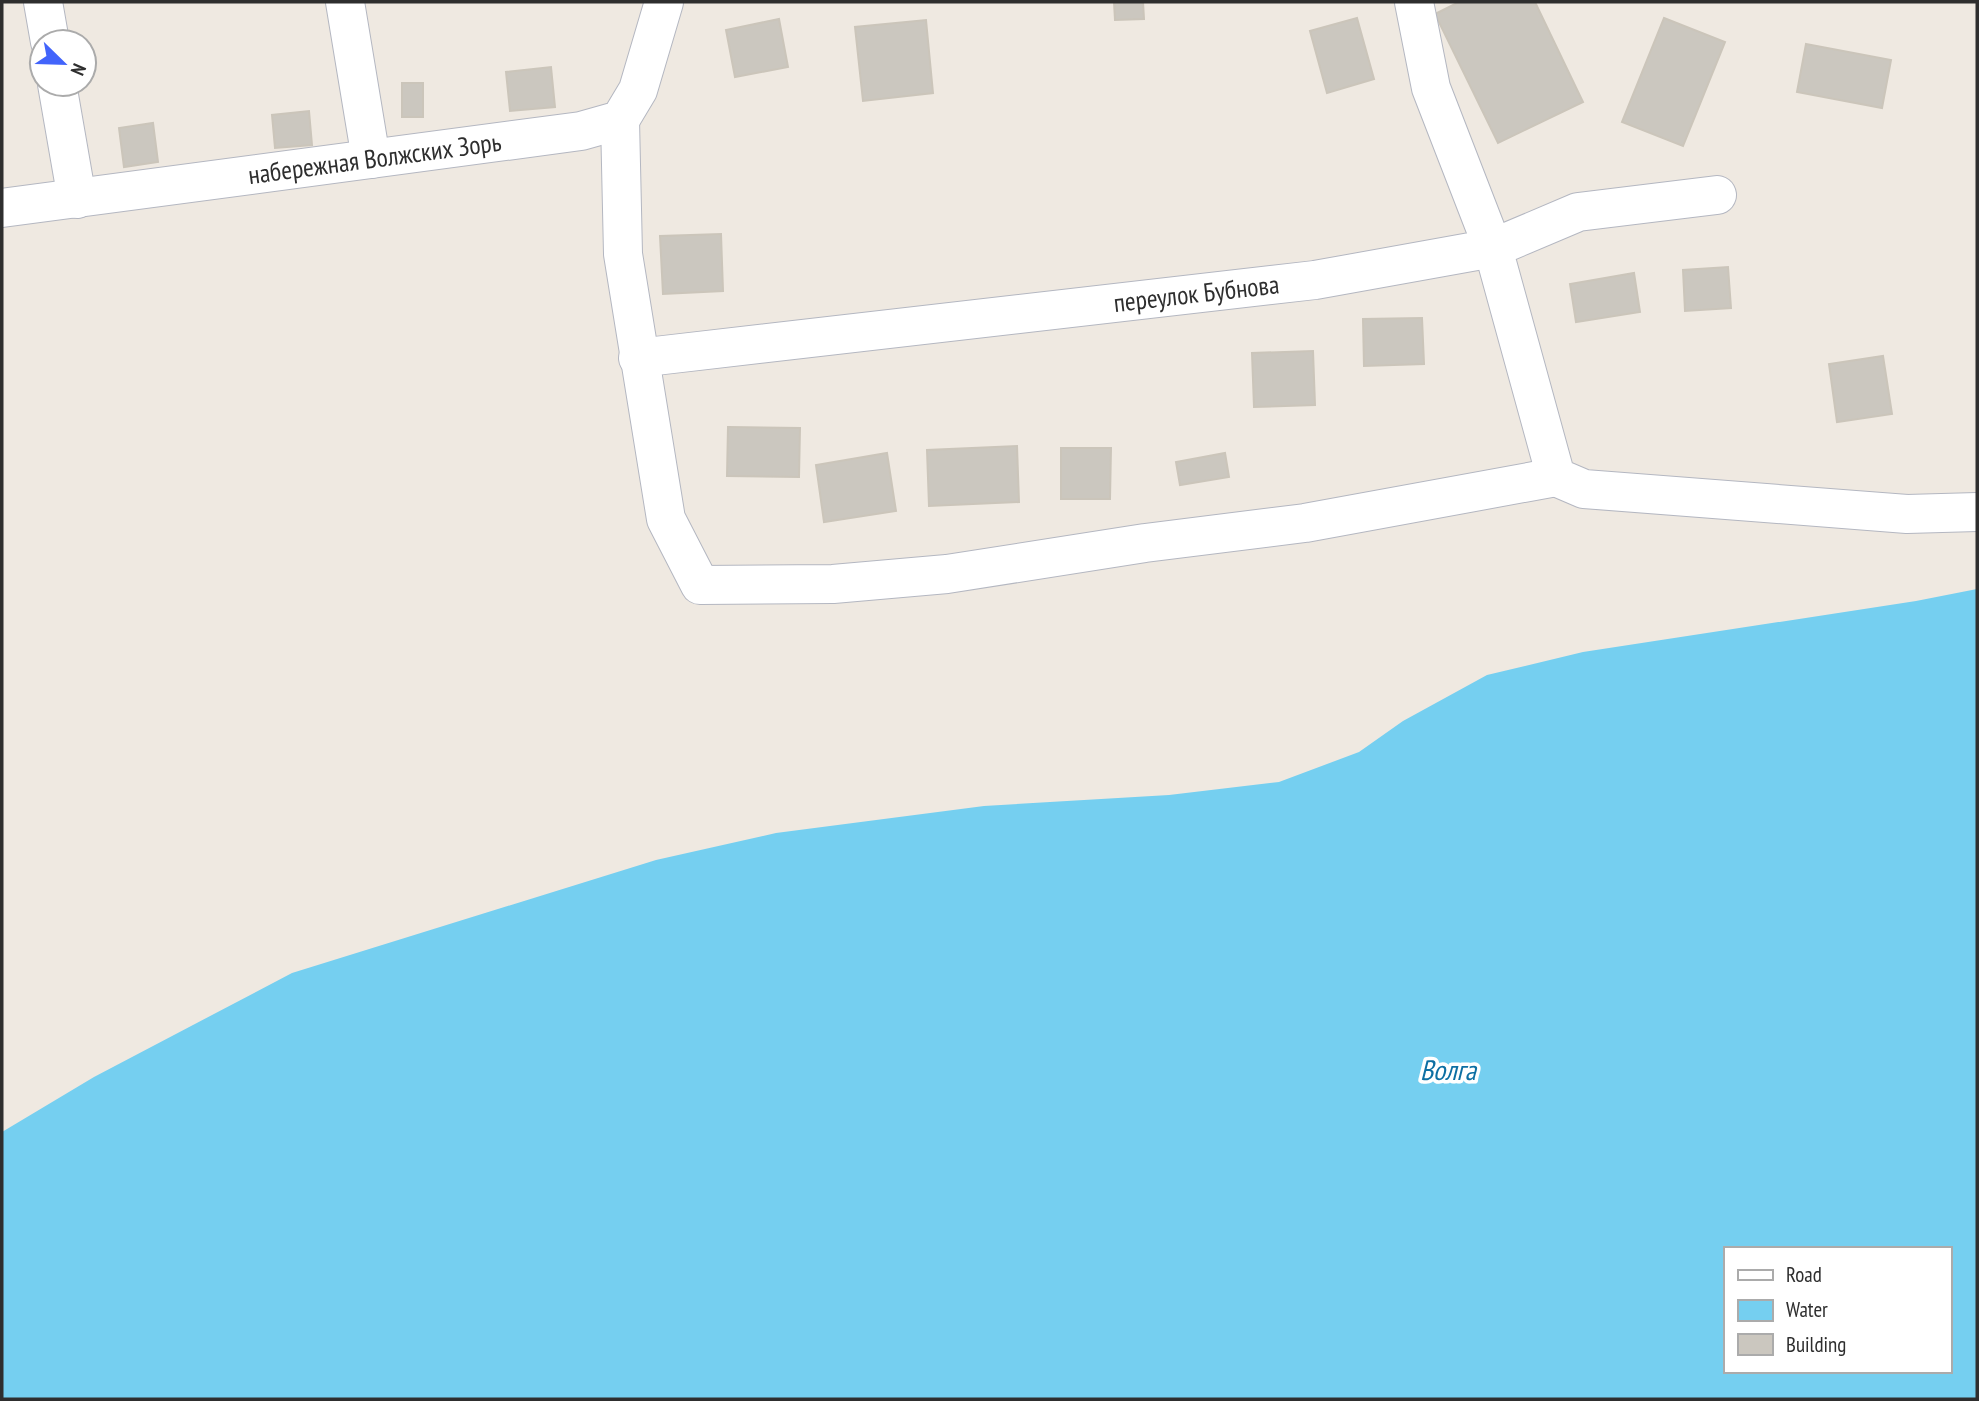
<svg xmlns="http://www.w3.org/2000/svg" width="1979" height="1401" viewBox="0 0 1979 1401" font-family="'PT Sans Narrow',sans-serif">
	<style>
		.water { fill: #75cff0; fill-rule: evenodd }
		.building { fill: #cbc7bf; stroke: #cbc5ba; stroke-width: 2 }
		.lines { fill: none; stroke-linecap: round; stroke-linejoin: round }
		.minor-casing { stroke: #b4b7c1; stroke-width: 40 }
		.minor { stroke: #fff; stroke-width: 38 }
		.labels { text-anchor: middle; stroke-width: 7; stroke-linejoin: round; paint-order: stroke }
		.street-label { font-size: 26px; fill: #2e2e2e; stroke: #fff }
		.water-label { font-size: 28px; font-style: italic; fill: #0d6fa3; stroke: #fff }
	</style>
	<rect width="100%" height="100%" fill="#efe9e1"/>
	<path class="water" d="M1977 589V1399H2V1132L94 1077 292 973 656 860 776 833 984 806 1169 795 1279 782 1359 752 1403 721 1487 675 1583 652 1916 601ZM1725 1249H1949V1371H1725Z"/>
	<path class="building" d="M1114 2H1143L1144 19 1115 20Z
		M1459 2H1535L1583 102 1498 143 1435 14Z
		M1357 18 1374 79 1327 93 1310 31Z
		M1664 18 1725 42 1683 146 1622 122Z
		M779 19 788 67 735 77 726 30Z
		M926 20 933 93 863 101 855 27Z
		M1806 44 1891 60 1882 108 1797 92Z
		M551 67 555 107 510 111 506 72Z
		M402 83H423V117H402Z
		M309 111 312 145 275 148 272 115Z
		M153 123 158 162 124 167 119 128Z
		M721 234 723 291 663 294 660 236Z
		M1728 267 1731 308 1685 311 1683 270Z
		M1634 273 1640 312 1576 322 1570 284Z
		M1422 318 1424 364 1364 366 1363 319Z
		M1313 351 1315 405 1254 407 1252 353Z
		M1883 356 1892 414 1837 422 1829 364Z
		M728 427 800 428 799 477 727 476Z
		M1017 446 1019 502 929 506 927 450Z
		M1061 448H1111L1110 499H1061Z
		M887 453 896 511 824 522 816 465Z
		M1225 453 1229 477 1180 485 1176 462Z"/>
	<g class="lines">
		<g class="minor-casing">
			<g id="minor">
				<path d="M43 2 50 42"/>
				<path d="M345 2 371 159"/>
				<path d="M57 84 77 199"/>
				<path d="M620 120 623 254 666 519 700 585 833 584 947 574 1145 543 1305 523 1556 477"/>
				<path d="M1717 195 1578 212 1493 248 1556 477 1584 489 1907 514 1977 512"/>
				<path id="s1" d="M2 208 581 131 620 120 638 90 664 2"/>
				<path id="s2" d="M638 358 1315 280 1493 248 1431 88 1414 2"/>
			</g>
		</g>
		<use href="#minor" class="minor"/>
	</g>
	<g class="labels">
		<g class="street-label">
			<text dy="9" stroke="none"><textPath href="#s1" startOffset="376">набережная Волжских Зорь</textPath></text>
			<text dy="9" stroke="none"><textPath href="#s2" startOffset="562">переулок Бубнова</textPath></text>
		</g>
		<g class="water-label">
			<text x="1448" y="1080">Волга</text>
		</g>
	</g>
	<rect width="1979" height="1401" fill="none" stroke="#2e2e2e" stroke-width="7"/>
	<rect x="1724" y="1247" width="228" height="126" fill="#ffffff" stroke="#ababab" stroke-width="2"/>
	<rect x="1738" y="1270" width="35" height="10" fill="#ffffff" stroke="#ababab" stroke-width="2"/>
	<text x="1786" y="1282" font-size="21" fill="#2e2e2e">Road</text>
	<rect x="1738" y="1300" width="35" height="21" fill="#75cff0" stroke="#ababab" stroke-width="2"/>
	<text x="1786" y="1317" font-size="21" fill="#2e2e2e">Water</text>
	<rect x="1738" y="1334" width="35" height="21" fill="#cbc7bf" stroke="#ababab" stroke-width="2"/>
	<text x="1786" y="1352" font-size="21" fill="#2e2e2e">Building</text>
	<g transform="translate(63 63) rotate(113)"><circle r="33" fill="#ffffff" stroke="#ababab" stroke-width="2"/>
	<path d="M0-5L12 26L0 18L-12 26Z" fill="#4264fb"/>
	<text y="-10" font-size="19" font-weight="bold" text-anchor="middle" fill="#2e2e2e">N</text>
	</g>
</svg>
